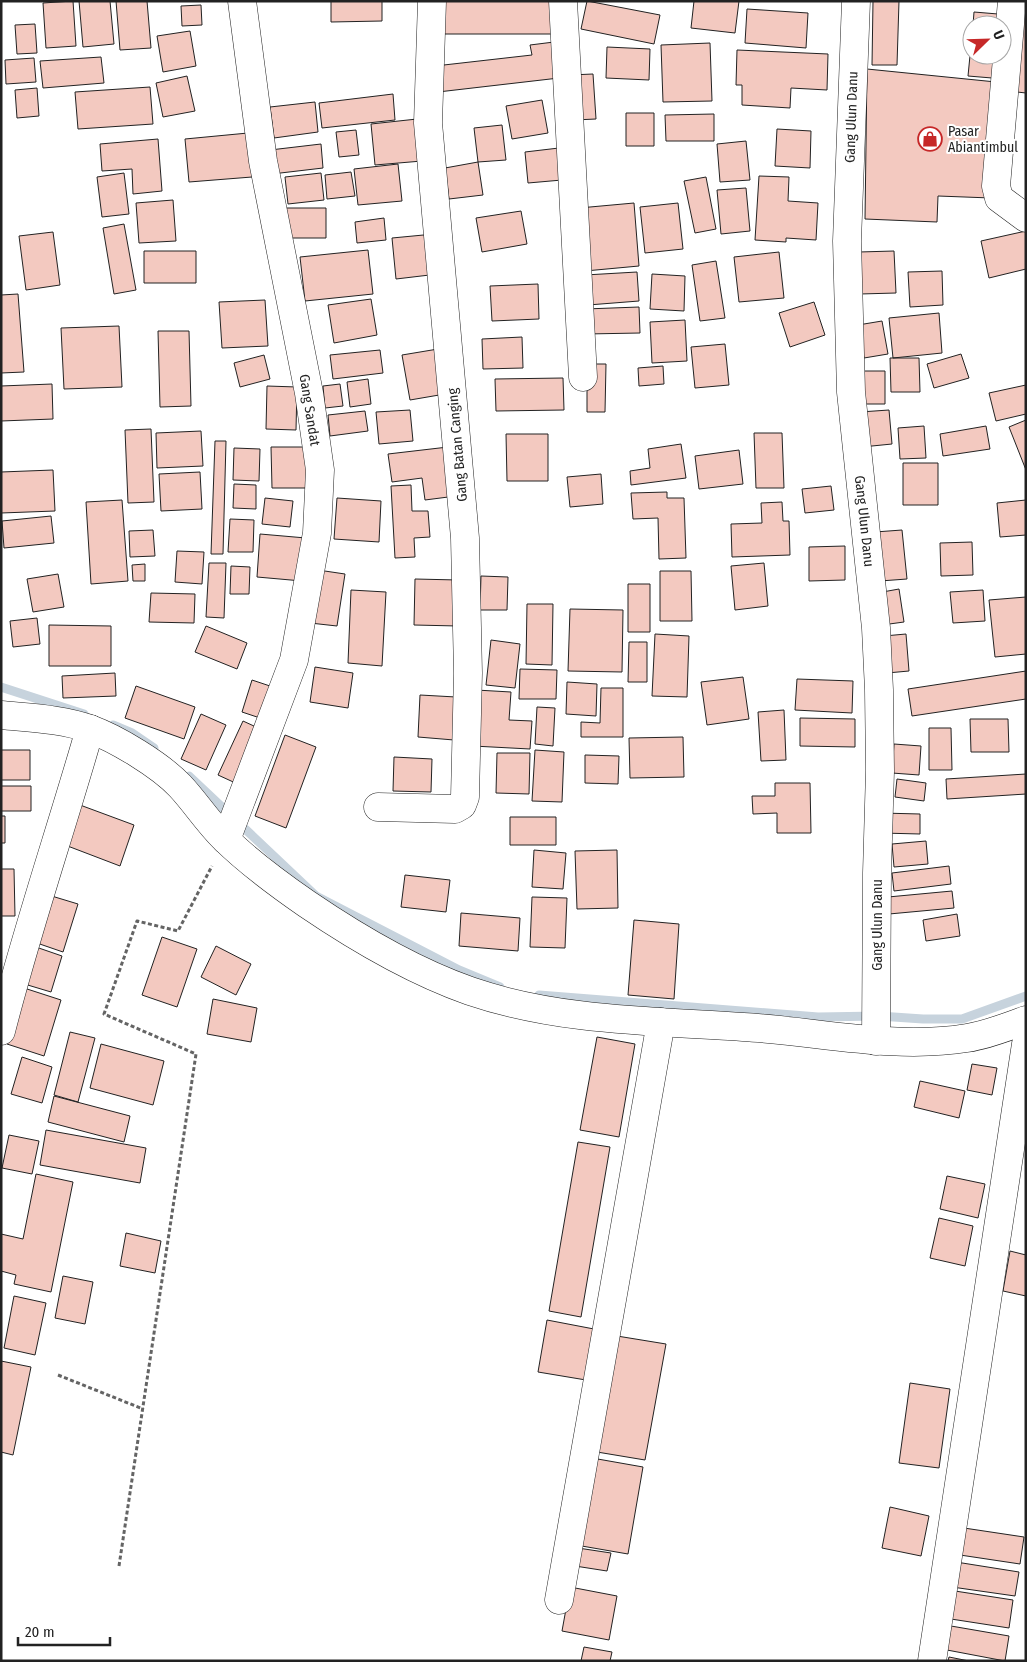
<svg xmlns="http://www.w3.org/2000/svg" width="1027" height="1662" viewBox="0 0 1027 1662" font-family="'Fira Sans Condensed',sans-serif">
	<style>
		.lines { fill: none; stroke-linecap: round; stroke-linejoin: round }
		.stream { stroke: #c7d3dd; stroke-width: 9 }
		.building { fill: #f3c9c0; stroke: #222 }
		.street-casing { stroke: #222; stroke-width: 29 }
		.path { stroke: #646464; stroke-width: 3; stroke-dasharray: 4 2.5; stroke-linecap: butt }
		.street { stroke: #fff; stroke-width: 28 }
		.labels { text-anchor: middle; stroke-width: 4; stroke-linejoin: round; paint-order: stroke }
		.street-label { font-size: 14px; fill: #222; stroke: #fff }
		.poi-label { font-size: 14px; fill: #222; stroke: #fff; text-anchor: start }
	</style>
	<rect width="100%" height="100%" fill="#fff"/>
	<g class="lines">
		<path class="stream" d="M1 687 84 714
			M113 725 132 733 154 748
			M189 776 316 896 459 970 500 987
			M539 995 818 1017 879 1016 923 1019H962L1026 996"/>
	</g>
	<path class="building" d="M73 1 76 46 46 48 43 3Z
		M79 1H110L114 44 83 47Z
		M116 1H147L151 48 120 50Z
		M331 1H382V21L331 22Z
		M442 1H556V34H442Z
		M587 1 660 15 654 44 581 29Z
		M694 1H739L735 33 691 28Z
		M873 1H899L897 65H872Z
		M201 5 202 25 182 26 181 6Z
		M747 9 808 13 806 48 745 43Z
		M974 12 998 14 997 25H973Z
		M1014 14 1026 15V93L1008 91Z
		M35 24 37 53 17 54 15 25Z
		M190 31 196 66 163 72 157 36Z
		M972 35V55H994L992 78 968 76Z
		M554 42 559 78 438 92 435 66 532 55 530 45Z
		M710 43 712 101 663 102 661 45Z
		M607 47 650 49 649 80 606 78Z
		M737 50 828 54 827 90 791 88 790 108 742 105V85H736Z
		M101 57 104 83 43 88 40 61Z
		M34 58 36 82 6 84 5 60Z
		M867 69 996 82 991 198 938 196 937 222 865 219Z
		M593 74 596 119 574 120 570 75Z
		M187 76 195 111 163 117 156 83Z
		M150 87 153 124 78 129 75 92Z
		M37 88 39 116 17 118 15 90Z
		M393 94 395 120 322 128 319 103Z
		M542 100 548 133 512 139 506 106Z
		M315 102 318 132 274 138 270 107Z
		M626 113H654V146H626Z
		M714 114V141H666L665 115Z
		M417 119 422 161 375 165 371 124Z
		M502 125 506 160 478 162 474 128Z
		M777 129 811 131 810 168 775 166Z
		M356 130 359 155 339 157 336 132Z
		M248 133 252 177 189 182 185 139Z
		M158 139 162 191 133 194 132 169 102 171 100 144Z
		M746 141 750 180 720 182 717 144Z
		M321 144 323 168 272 174 270 150Z
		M559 148 562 180 528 183 525 152Z
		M478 162 483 195 449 199 445 168Z
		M398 164 402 201 358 205 354 169Z
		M351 172 355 196 327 199 325 175Z
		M124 173 129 214 102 217 97 177Z
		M321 173 324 200 288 204 285 177Z
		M759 176 789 177 788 201 818 203 816 240 786 238V242L755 240Z
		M706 177 716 229 695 233 684 181Z
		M746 188 750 231 721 234 717 190Z
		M173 200 176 241 139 243 136 203Z
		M634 203 639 266 585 271 579 208Z
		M678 203 683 249 645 253 640 207Z
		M286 208H326V238H287Z
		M521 211 527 244 482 252 476 218Z
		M384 218 386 240 357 243 355 222Z
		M124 224 136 290 114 294 103 228Z
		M1026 231V269L989 278 981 241Z
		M53 232 60 285 26 290 19 236Z
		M434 234 438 274 396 279 392 238Z
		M368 250 373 294 305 301 300 257Z
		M144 251H196V283H144Z
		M894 251 896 293 860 294 859 252Z
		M779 252 784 298 739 302 734 257Z
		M716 261 725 318 700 321 692 265Z
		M942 271 943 305 910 307 908 272Z
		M637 272 639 301 588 305 585 275Z
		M652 274 685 276 684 311 650 309Z
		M538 284 539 319 492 321 490 286Z
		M18 294 24 372 1 373V295Z
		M371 299 377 335 334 343 328 305Z
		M265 300 268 346 222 348 219 302Z
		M814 302 825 335 790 347 779 313Z
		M639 307 640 333 586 334 585 309Z
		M939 313 942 353 893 358 889 318Z
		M685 320 687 361 652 363 650 322Z
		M882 321 888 354 864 358 858 325Z
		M119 326 122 387 64 389 61 328Z
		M158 331H189L191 406 160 407Z
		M522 337 523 368 483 369 482 339Z
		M725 344 729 385 695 388 691 347Z
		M438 349 445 394 410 400 402 355Z
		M380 350 383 373 333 379 330 355Z
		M961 354 969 378 934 388 927 364Z
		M264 355 270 379 240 387 234 363Z
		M890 358H919L920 392H891Z
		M587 364H606L605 412H587Z
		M663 366 664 384 639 386 638 368Z
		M863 371H885V404H862Z
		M563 378 564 410 496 411 495 379Z
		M368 379 371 404 350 407 347 382Z
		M52 384 53 419 1 421V386Z
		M340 384 343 406 325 408 323 386Z
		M1026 385V414L996 421 989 393Z
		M267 386 297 387 296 430 266 429Z
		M410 410 413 441 379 444 376 412Z
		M889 410 892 444 862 447 860 412Z
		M365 411 368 431 330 436 328 415Z
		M1026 420V470L1009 427Z
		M924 426 926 458 900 459 898 428Z
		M986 426 990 449 943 456 940 434Z
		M151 429 154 502 128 503 125 430Z
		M201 431 203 466 157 468 156 433Z
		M754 433H782L784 488H756Z
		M506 434H548V481H507Z
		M215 441H226L223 554H211Z
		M681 444 686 478 631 485 630 471 650 468 648 449Z
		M271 447H308V488H272Z
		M448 447 456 496 425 500 422 478 392 482 388 454Z
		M234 448 260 449 259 481 233 480Z
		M739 450 743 484 699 489 695 456Z
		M903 463H938V505H903Z
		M53 470 55 511 1 513V472Z
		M200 472 202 509 161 511 159 474Z
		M601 474 603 504 570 507 567 477Z
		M234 484 256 485V509L233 508Z
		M411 485 412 511H428L430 537 414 538 415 557 395 558 391 486Z
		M831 486 834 510 805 513 802 489Z
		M667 492V498H684L686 558 659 559 658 518 633 519 631 493Z
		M265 498 293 501 290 527 262 524Z
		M337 498 381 501 379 542 334 539Z
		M122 500 128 581 91 584 86 502Z
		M1026 500V535L1000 537 997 503Z
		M782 502 783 521H789L790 555 732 557 731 524 762 523 761 503Z
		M51 516 54 543 4 548 2 521Z
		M230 519 254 520 253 552H228Z
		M153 530 155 556 130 557 129 531Z
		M902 530 907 579 880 581 875 532Z
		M260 534 306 538 302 581 257 577Z
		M972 542 973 575 941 576 940 543Z
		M845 546V580L809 581V547Z
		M177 551 204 552 202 584 175 582Z
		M209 563H226L224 618 206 617Z
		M764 563 768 606 735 610 731 566Z
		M145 564V581H133L132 565Z
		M231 566 250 567 249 594H230Z
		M318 570 345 574 337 626 310 623Z
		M660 571H691L692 621H660Z
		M58 574 64 607 33 612 27 579Z
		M481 576 508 577 507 610H480Z
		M415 579 458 580V626L414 625Z
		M628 584H650V632H628Z
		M899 589 904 622 882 625 877 593Z
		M351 590 386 592 382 666 348 663Z
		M983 590 985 621 953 623 950 592Z
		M151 593 195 594 194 623 149 622Z
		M1026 597V654L995 657 989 600Z
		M527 604H553L552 665 526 664Z
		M570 609 623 610 622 672 568 671Z
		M37 618 40 644 13 647 10 621Z
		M49 625 111 626V666H49Z
		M206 626 247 643 237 669 195 652Z
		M655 634 689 636 687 697 652 696Z
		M906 634 909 671 887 673 884 636Z
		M491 640 520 644 515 688 486 685Z
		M629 642H647V682H628Z
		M315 667 353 673 348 708 310 702Z
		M520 669 557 670 556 699H519Z
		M1026 671V699L912 716 908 689Z
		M115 673 116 696 63 698 62 676Z
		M743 677 749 719 707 725 701 682Z
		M797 679 853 681 852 713 795 710Z
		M252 680 276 688 266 720 242 712Z
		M567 682 597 684 596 716 566 714Z
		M136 686 195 707 184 739 125 718Z
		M601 688H623V737H581V722L600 723Z
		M476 690 511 692 509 720 532 721 530 749 473 746Z
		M420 695 456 697 454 740 418 737Z
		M537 707 555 708 553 746 535 744Z
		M784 710 786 760 761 761 758 712Z
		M201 714 226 725 206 770 181 759Z
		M800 718 855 719V747L800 746Z
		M970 719H1008L1009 752H971Z
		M243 721 267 732 242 786 218 775Z
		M929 728H951L952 770H929Z
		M285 735 316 747 286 828 255 816Z
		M683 737 684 777 630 778 629 738Z
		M894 744 921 746 919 775 892 773Z
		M1 750H30V780H1Z
		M535 750 564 752 562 802 532 801Z
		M497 753H530L529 794 496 793Z
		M585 755 619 756 618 784 585 783Z
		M394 757 432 759 431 792 393 791Z
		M1026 774V794L947 799 946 779Z
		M897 779 926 783 924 801 895 797Z
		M775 783H810L811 833H777V813L753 814 752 796H775Z
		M1 786H31V811H1Z
		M80 805 134 825 120 866 65 845Z
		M881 813 920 814V834L881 833Z
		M1 816H5V843H1Z
		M510 817H556V845H510Z
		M926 841 928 864 894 867 892 844Z
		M534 850 566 853 563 889 532 887Z
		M617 850 618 908 577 909 575 851Z
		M949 866 951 884 894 891 892 873Z
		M1 869H14L15 916H1Z
		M405 875 450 880 446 912 401 907Z
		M952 891 954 908 889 914 888 897Z
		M45 894 78 904 63 952 31 941Z
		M532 897 567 898 565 948 530 947Z
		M461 913 520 918 518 951 459 946Z
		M957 914 960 936 926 941 923 920Z
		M634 920 679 924 674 999 628 995Z
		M162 937 197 949 177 1007 142 995Z
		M33 946 62 956 51 992 21 983Z
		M216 946 251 964 236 995 201 977Z
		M24 988 61 1000 44 1056 7 1044Z
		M213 999 257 1008 251 1042 207 1034Z
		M70 1032 95 1038 78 1102 54 1095Z
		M597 1037 635 1044 619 1137 580 1130Z
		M101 1044 164 1061 153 1105 90 1088Z
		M22 1057 52 1067 42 1103 11 1094Z
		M972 1064 997 1068 992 1095 967 1090Z
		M920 1081 965 1091 959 1118 914 1107Z
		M54 1096 130 1116 124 1142 48 1122Z
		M46 1130 146 1148 140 1183 40 1165Z
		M9 1135 39 1141 32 1174 2 1168Z
		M578 1142 610 1147 581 1317 549 1311Z
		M36 1174 73 1182 51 1292 14 1284 16 1275 1 1271V1234L23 1239Z
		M947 1176 985 1184 978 1218 940 1209Z
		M939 1218 973 1226 965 1266 930 1258Z
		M126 1233 161 1241 155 1273 120 1266Z
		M1010 1251 1026 1255V1296L1003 1291Z
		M63 1276 93 1282 85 1324 55 1318Z
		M14 1296 46 1303 35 1355 4 1348Z
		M547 1320 594 1329 586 1380 538 1372Z
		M617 1336 666 1344 645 1460 597 1452Z
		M1 1361 31 1367 13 1455 1 1452Z
		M910 1383 950 1389 939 1468 899 1463Z
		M592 1458 643 1467 628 1554 576 1545Z
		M890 1507 929 1516 921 1556 882 1548Z
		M964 1528 1024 1537 1020 1564 960 1555Z
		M578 1548 611 1553 607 1571 575 1566Z
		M956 1562 1019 1572 1015 1596 952 1587Z
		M570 1587 617 1596 609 1640 562 1631Z
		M955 1591 1013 1600 1009 1628 951 1619Z
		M951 1626 1009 1636 1005 1661 947 1650Z
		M584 1647 612 1652 610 1661H581Z
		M949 1657 969 1661H948Z"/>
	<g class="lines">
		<g class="street-casing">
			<g id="street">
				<path d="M563 1 583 377"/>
				<path id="s1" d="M856 1 847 241 851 392 876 628 879 690 880 771 877 873 876 1041"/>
				<path d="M1012 1 996 186 999 198 1026 218"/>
				<path d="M1 715C31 718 62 719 90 729 117 739 160 765 180 786 195 802 207 821 223 837 246 860 281 886 307 904 357 938 413 971 470 991 558 1021 651 1021 743 1027 817 1031 892 1050 967 1038 987 1035 1007 1027 1026 1020"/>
				<path d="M378 807 455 809 462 805 465 797 468 673 465 538 428 123 432 1"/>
				<path d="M226 840 294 660 317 533 320 470 309 393 263 161 242 1"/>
				<path d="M1 1031C27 929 61 830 90 729"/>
				<path d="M559 1600 661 1022"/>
				<path d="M932 1661 1026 1044"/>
			</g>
		</g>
		<path class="path" d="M58 1375 143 1409
			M119 1566 196 1054 104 1014 137 921 178 931 212 866"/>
		<use href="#street" class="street"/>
	</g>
	<defs>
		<g id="shop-ring" transform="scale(1.25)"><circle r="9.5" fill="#fff" stroke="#c62828" stroke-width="1.5"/><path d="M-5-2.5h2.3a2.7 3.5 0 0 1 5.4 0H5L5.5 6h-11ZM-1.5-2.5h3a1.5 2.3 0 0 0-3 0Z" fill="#c62828"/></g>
	</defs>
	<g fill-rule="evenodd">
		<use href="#shop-ring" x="930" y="139"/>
	</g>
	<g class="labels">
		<g class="street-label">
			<text transform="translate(851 117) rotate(-88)" y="5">Gang Ulun Danu</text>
			<text transform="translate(310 410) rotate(81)" y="5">Gang Sandat</text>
			<text transform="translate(457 445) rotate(-95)" y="5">Gang Batan Canging</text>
			<text dy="5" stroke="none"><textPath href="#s1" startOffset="521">Gang Ulun Danu</textPath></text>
			<text transform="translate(877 925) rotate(-90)" y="5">Gang Ulun Danu</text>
		</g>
		<g class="poi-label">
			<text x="948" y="136">Pasar<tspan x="948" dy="16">Abiantimbul</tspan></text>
		</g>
	</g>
	<rect width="1027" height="1662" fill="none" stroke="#222222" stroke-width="5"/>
	<g transform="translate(987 40) rotate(67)"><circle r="24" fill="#ffffff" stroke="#a7a7a7"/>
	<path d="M0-4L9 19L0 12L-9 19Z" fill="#c62828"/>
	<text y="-8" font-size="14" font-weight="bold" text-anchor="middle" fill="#222222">U</text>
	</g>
	<path d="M18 1637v8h92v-8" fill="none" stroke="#222222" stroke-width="2.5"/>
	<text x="25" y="1637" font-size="15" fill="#222222" stroke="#ffffff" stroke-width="4" paint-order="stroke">20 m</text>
</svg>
